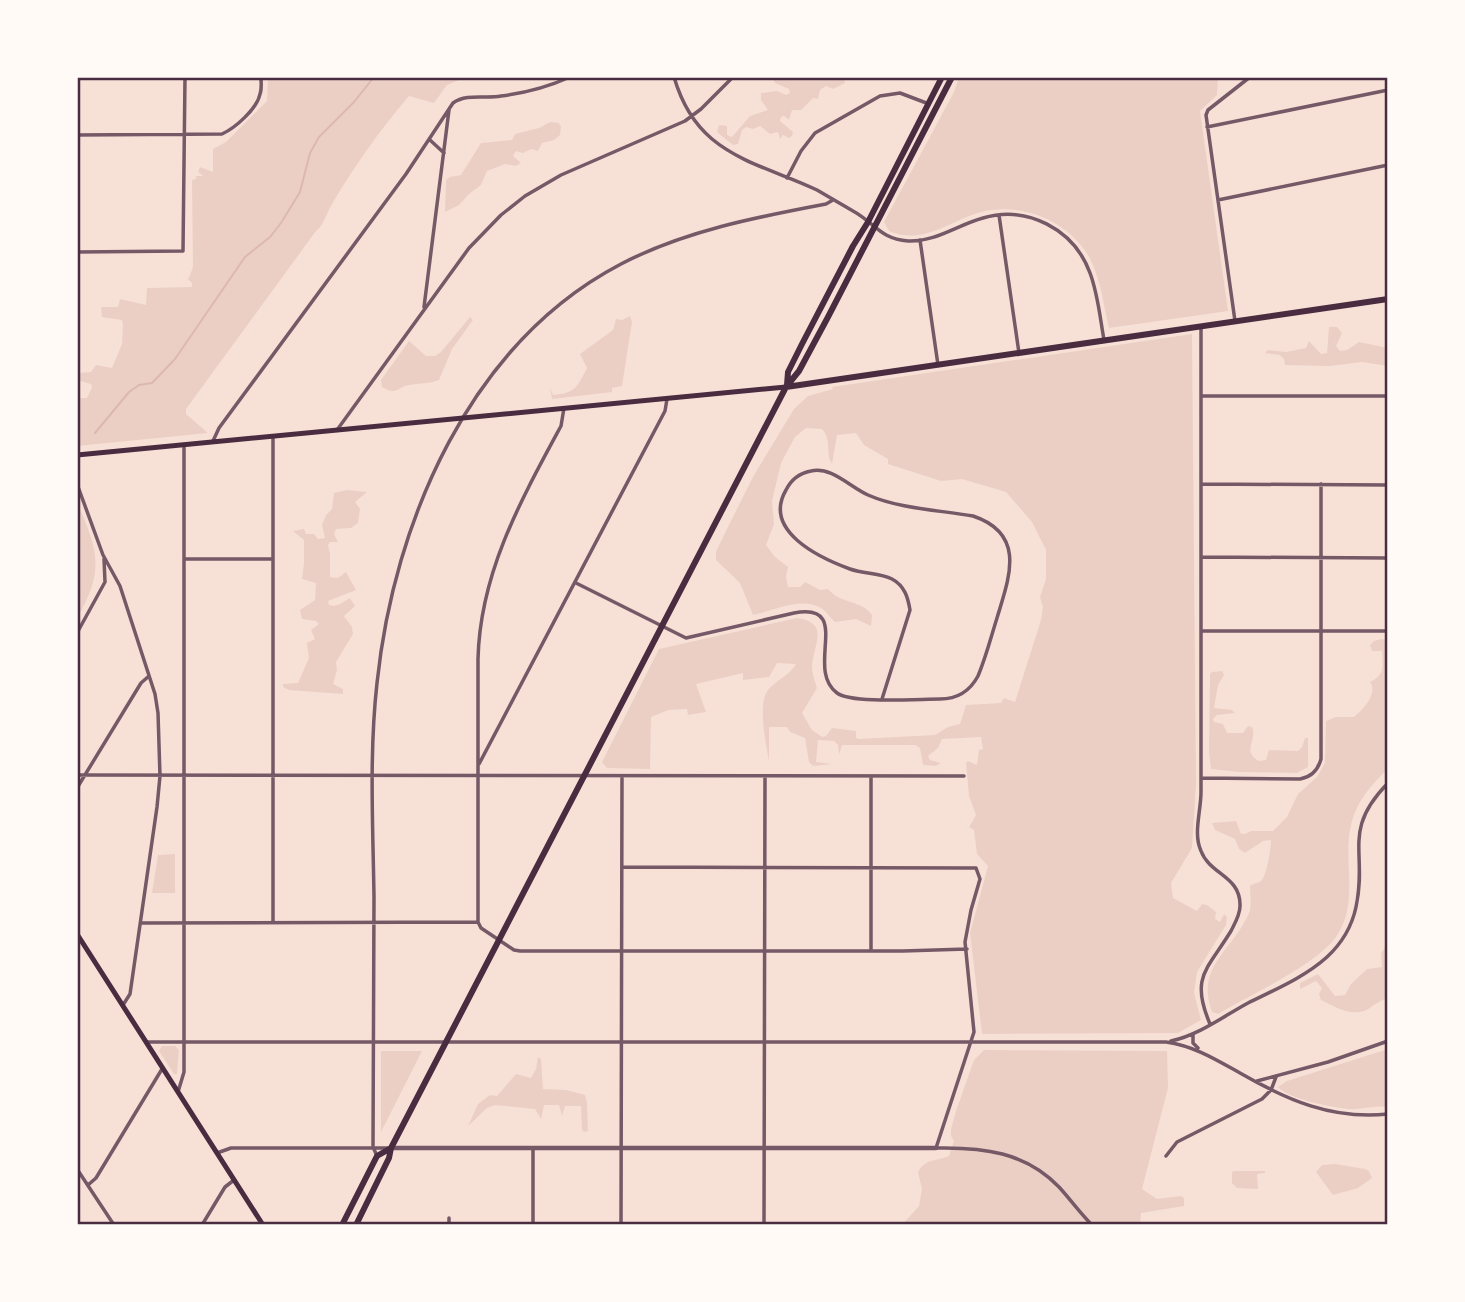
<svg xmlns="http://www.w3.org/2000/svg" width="1465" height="1302" viewBox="0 0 1465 1302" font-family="'Alegreya Sans',sans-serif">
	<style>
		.green { fill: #ebcfc5 }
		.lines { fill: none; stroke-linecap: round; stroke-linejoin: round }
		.stream { stroke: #dcb8b0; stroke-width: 2 }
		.minor { stroke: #755966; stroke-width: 3.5 }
		.tertiary { stroke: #755966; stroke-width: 4.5 }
		.secondary { stroke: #4a2c40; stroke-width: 5 }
		.trunk { stroke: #4a2c40; stroke-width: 6 }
		.neatline { fill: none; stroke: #4a2c40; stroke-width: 2.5 }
	</style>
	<rect width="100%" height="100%" fill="#f7e1d7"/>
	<path class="green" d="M268 77 463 78 447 85 434 103 409 96C380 130 355 165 332 204 327 212 323 227 316 231L186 409V414L208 433 77 446V398H87L92 387 91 384 77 380V373L91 372 96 365 112 368 122 344 123 324 122 320 102 317 101 307H118L120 299 146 305 147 288 192 287V283L187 278H189L193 267 192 180 196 179V176H203L198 172 200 167 213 172V149L226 142 267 101Z
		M772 77H792L797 80 803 77H844L845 83 833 89 826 86 820 90 818 99 813 98 801 110H792L789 120 784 116 781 117 780 121 793 132 792 136 789 138 783 135 780 139 778 132 770 134 760 126 753 129 746 127 742 130 738 144 733 145 717 132 719 125 727 126V135L732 137 750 116 768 110 761 100V93L777 91 786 95 790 93 789 89 775 83Z
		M959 77H1218L1217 95 1200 111 1228 311 1109 328C1103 303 1100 273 1086 252 1064 219 1019 202 981 212 951 220 923 246 889 231L884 222 954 92Z
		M550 122 559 123 561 127 560 135 554 140 542 143 538 151 531 149 523 153 516 151 513 156 521 163 516 166 505 164 487 171 481 185 469 194 459 205 445 212 446 180 450 177 461 175 481 143 512 140 515 134 539 128Z
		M630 316 632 322 622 386 612 388V392L552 399 550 387 553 395C576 393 577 387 587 368L580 354 613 330 616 319 622 320Z
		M470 317 473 320 452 349 439 380C429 384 420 383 409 385 397 387 397 396 382 387L381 380 409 341 426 356H435L441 352Z
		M1329 327H1337L1342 333 1336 346 1340 351 1347 350 1359 342 1388 348V366L1362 362 1330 366 1285 365 1284 359 1280 355 1265 353 1268 350 1286 352 1306 348 1309 341 1321 354 1327 353Z
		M1192 334 1196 783 1192 848 1171 883 1173 898 1197 911 1202 904 1207 905 1216 912 1215 919 1220 922 1224 914 1227 917 1226 925 1197 972 1194 993 1201 1020 1178 1033 982 1034 970 933 988 866 977 854 974 830 969 827 976 815 969 796 966 763 968 761 977 765 979 750 983 749 981 737 942 739 938 748 928 756 930 760 941 763 936 766 923 765 920 748 915 745H842L839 755 838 745 834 741 818 740 816 762 832 764 813 766 809 762 805 738 790 732 787 727H769V761C766 744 757 704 768 690 776 680 789 676 796 664L777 663 769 677 743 680V673L696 684 706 712 688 715 687 709 668 710 651 717 650 769 607 768 602 762 659 649 797 618C831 623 813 645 812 666 812 674 815 681 817 688L802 713 812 730 822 737 826 736 832 728 856 731V738L859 739 935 735 948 727 960 724 966 705 1001 703 1004 698 1015 702 1041 620 1043 607 1040 597 1046 579V550L1032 522 1006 492 962 479 941 481 888 464V459L864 445 856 433 837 435 832 464C825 454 832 440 822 429L806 428 795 437 781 463 772 501 774 524 766 545 775 557 788 567 786 576 788 587H800L805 582 820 590 828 589C840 604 862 600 872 615L871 626 856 619 835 622C830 618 826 610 819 607 799 597 773 611 753 615L740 583 716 560V552L722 539 754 475 794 409 808 396 833 389 832 387Z
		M347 490 367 492 355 502 360 509 358 523 351 528 336 529 334 534 338 542H330L328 545 330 554V577L338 578 346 572 356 590 328 601 329 605C338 608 344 601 350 598L355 606 344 616 352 627 353 634 336 662 337 670 333 684 343 689V694L289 690 283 687V684L298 683 309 658 307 643 315 639 311 630 319 624 316 621 302 619 300 610 315 600 316 583 302 579 304 563V540L293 531 304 529 306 534H314L318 539 325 538 322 525 326 515 332 509 334 493Z
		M77 502C98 550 105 571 77 618Z
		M1381 639 1388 640V768C1373 784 1358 799 1352 821 1341 860 1361 901 1336 937 1316 965 1250 995 1218 1014L1212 1012C1195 966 1232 952 1249 913 1252 906 1250 894 1250 886 1254 883 1258 883 1261 881 1267 876 1271 847 1271 840L1263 841 1245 853 1239 849 1235 839 1215 830 1212 823 1236 821 1241 834H1245L1251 831H1273L1287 817 1298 794 1317 777 1325 763 1326 721 1336 717H1354C1364 709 1378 693 1370 682 1386 674 1382 667 1382 651H1372L1370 645 1374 641Z
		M1222 671 1224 675 1218 685 1214 708 1232 710 1235 713 1217 715 1213 719 1214 722 1223 724 1227 733H1243L1248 726 1252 727C1258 739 1241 752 1259 761L1266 760 1269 750 1298 751 1302 747 1305 738H1308V767L1297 773 1240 772 1211 769 1209 752 1210 674 1212 672Z
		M175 854V893H152L158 855Z
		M1388 943V998C1377 1001 1372 1008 1364 1011 1348 1016 1334 1006 1321 1000L1319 994 1322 988 1316 981 1300 989V983L1318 974 1335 996 1345 995 1351 984 1367 969 1382 967 1381 953Z
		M162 1046H175L179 1050 177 1074H174L159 1051Z
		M1388 1049 1387 1107C1374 1105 1361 1110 1348 1109 1331 1107 1288 1099 1278 1087L1287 1081Z
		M984 1050 1167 1051 1168 1088 1142 1189 1157 1199 1181 1196 1184 1198V1206L1141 1213 1140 1225H971L967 1222 947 1225H902L919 1206 922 1189 918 1172C926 1158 935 1162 949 1156L954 1141 951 1136V1129L956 1111 974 1060Z
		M381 1051H422L381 1132Z
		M538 1057 541 1059 543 1089 566 1090 585 1095 587 1103 588 1131 584 1132 582 1130 581 1106H565L562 1116 559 1105H544L541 1119 535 1109 495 1105 487 1108 468 1126 478 1104 490 1095 497 1096 516 1074 531 1078 536 1069Z
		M1335 1164 1365 1169 1369 1171 1372 1178 1358 1188 1333 1195 1316 1172 1322 1165Z
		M1234 1171H1265V1173L1257 1174 1258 1189 1237 1188 1232 1183V1172Z"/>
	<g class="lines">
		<path class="stream" d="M95 433 129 392 139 385 152 383 175 359 245 257 270 237 281 223 300 192 310 153 319 137 354 102 374 77"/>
		<path class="minor" d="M674 77C681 101 693 123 712 139 742 164 782 173 817 190 829 197 841 204 853 211 875 223 880 239 908 241 936 242 957 225 983 218 1027 205 1074 229 1090 273 1098 294 1100 318 1104 340
			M1207 127 1388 90
			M77 135 222 134C235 128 257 109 260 94 262 89 261 83 261 77
			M430 140 444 153
			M787 178 801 151 815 133 880 96 900 93 929 104
			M1218 200 1388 165
			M999 215 1019 353
			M920 240 938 365
			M77 252 183 251 185 77
			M424 307 449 110
			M1235 321 1206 115 1208 110 1250 77
			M1201 327V792C1201 811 1193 834 1201 851 1210 875 1241 876 1240 906 1240 915 1235 923 1231 931 1207 970 1190 977 1210 1024
			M1201 396H1388
			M337 430 469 248 501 215 525 196 561 175 685 121 701 109 733 77
			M273 436V922
			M213 441 219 428 406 174 453 103C467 93 485 99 501 96 525 93 548 87 570 77
			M77 484 103 555 120 586 155 694 158 713 160 776 157 807 130 994 123 1005
			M1201 484 1388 485
			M1201 557 1388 558
			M184 559H273
			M576 583 686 638 794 613C854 602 804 669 837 693 852 704 918 699 940 699 957 699 970 691 978 676 986 657 991 637 997 618 1009 578 1027 534 973 516 939 510 900 509 868 495 850 487 831 466 811 471 800 473 791 480 786 490 762 531 820 558 850 569 864 574 880 573 892 579 905 586 908 598 910 610L882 699
			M1201 631H1388
			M77 633 105 582 104 559
			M479 764 665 411 667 399
			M77 775 964 776
			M871 776V951
			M1202 778 1300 779C1312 777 1318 770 1321 759V484
			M77 788 141 683 149 676
			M622 867 976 868 980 879 971 910 965 942 974 1032 936 1148C983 1147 1025 1152 1059 1187 1070 1199 1080 1213 1092 1225
			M478 922V659C480 573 521 500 561 426L564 408
			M478 922 481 928 514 950 520 951H903L967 949
			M142 923 478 922
			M1193 1034V1043L1198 1048
			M1171 1041C1199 1035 1224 1016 1248 1003 1274 990 1305 977 1327 957 1341 944 1352 926 1356 907 1368 852 1341 831 1388 783
			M146 1042H1166C1194 1046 1215 1059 1240 1073 1287 1100 1332 1120 1388 1114
			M1257 1081 1328 1062 1388 1041
			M178 1092 184 1072V445
			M533 1148V1225
			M217 1153 231 1148H389
			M377 1156 373 1147C373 1064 374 981 374 897 373 827 369 754 377 683 394 521 470 343 621 264 684 231 757 217 826 204L833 200
			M1166 1156 1177 1142 1262 1099 1271 1090 1276 1077
			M77 1169 114 1225
			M88 1185 96 1178 162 1069
			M449 1218V1225
			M202 1225 225 1187 234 1180
			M621 1225 622 776
			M764 1225 765 776"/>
		<path class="tertiary" d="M391 1148H936"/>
		<path class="secondary" d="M77 455 786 387
			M77 934 263 1225"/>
		<path class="trunk" d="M787 385 788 372 802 344 853 246 868 222 942 77
			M786 387 1388 299
			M342 1225 377 1156 391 1148
			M356 1225 389 1158 391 1148C521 893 654 640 786 387L799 371 828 317 952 77"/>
	</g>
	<rect width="1465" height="1302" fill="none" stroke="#fffaf5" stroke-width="158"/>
	<rect x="79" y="79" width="1307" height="1144" class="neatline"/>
</svg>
